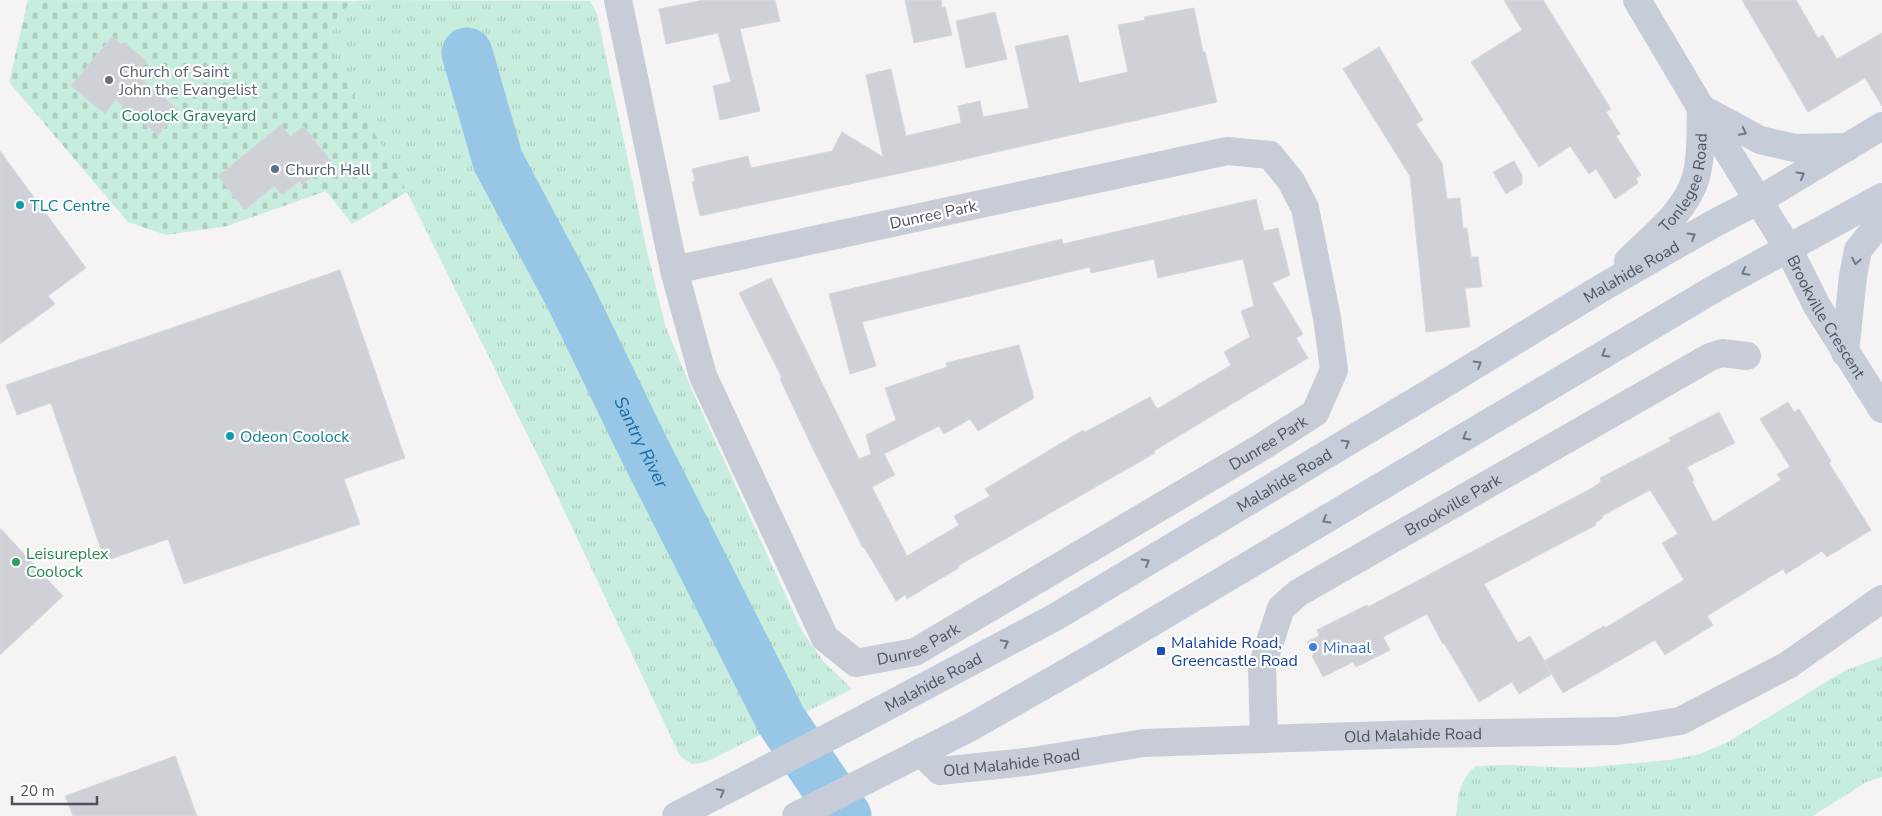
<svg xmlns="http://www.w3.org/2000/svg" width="1882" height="816" viewBox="0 0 1882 816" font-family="'Nunito Sans',sans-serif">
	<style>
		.grass { fill: url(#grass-tufts) }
		.cemetery { fill: url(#cemetery-stones) }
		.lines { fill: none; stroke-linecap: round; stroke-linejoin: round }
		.river { stroke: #97c6e6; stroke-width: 51 }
		.building { fill: #d0d1d6; stroke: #d7d8dd }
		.minor { stroke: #c8ccd6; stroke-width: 28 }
		.secondary { stroke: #c7ccd9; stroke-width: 28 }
		.oneway { stroke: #717784 }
		.worship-dot { fill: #6b7280; stroke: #fff; stroke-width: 2 }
		.service-dot { fill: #5c6f8a; stroke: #fff; stroke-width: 2 }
		.culture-dot { fill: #0f9aa8; stroke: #fff; stroke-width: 2 }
		.leisure-dot { fill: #2e9e5b; stroke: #fff; stroke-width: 2 }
		.shop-dot { fill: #3f7fe0; stroke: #fff; stroke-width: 2 }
		.transit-dot { fill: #1a4fb4; stroke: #fff; stroke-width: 2 }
		.labels { text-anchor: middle; stroke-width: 4.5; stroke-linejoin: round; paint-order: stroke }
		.worship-label { font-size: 16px; fill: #5b616d; stroke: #fff; text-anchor: start }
		.park-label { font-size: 16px; fill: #207d61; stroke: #fff }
		.service-label { font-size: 16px; fill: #4e5e75; stroke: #fff; text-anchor: start }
		.street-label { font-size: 16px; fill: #4c525f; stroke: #fff }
		.culture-label { font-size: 16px; fill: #0d838f; stroke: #fff; text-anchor: start }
		.leisure-label { font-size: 16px; fill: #27864d; stroke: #fff; text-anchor: start }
		.transit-label { font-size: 16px; fill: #164399; stroke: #fff; text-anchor: start }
		.shop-label { font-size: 16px; fill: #366cbe; stroke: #fff; text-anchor: start }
		.water-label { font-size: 18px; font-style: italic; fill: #186ca5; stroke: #fff }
	</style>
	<defs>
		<pattern id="grass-tufts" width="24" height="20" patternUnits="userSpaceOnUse" patternTransform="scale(1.25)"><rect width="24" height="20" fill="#c6eddd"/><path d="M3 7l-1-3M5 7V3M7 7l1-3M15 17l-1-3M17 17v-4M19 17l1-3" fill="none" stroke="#accdc0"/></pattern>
		<pattern id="cemetery-stones" width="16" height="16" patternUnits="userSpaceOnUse" patternTransform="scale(1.25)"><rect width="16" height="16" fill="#c6eddd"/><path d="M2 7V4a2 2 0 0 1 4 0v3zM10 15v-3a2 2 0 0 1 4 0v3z" fill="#accdc0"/></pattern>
	</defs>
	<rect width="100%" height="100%" fill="#f5f3f3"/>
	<path class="grass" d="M374 0 590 1 597 14 647 251 665 325 691 388 802 631 824 662 852 689 706 762 692 764 680 756 545 470 407 192 335 61 331 33 339 14 354 1Z
		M1882 657V777L1866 782 1813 816H1456C1459 794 1458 782 1476 766L1506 765 1579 768 1670 760 1700 754 1728 742 1844 671Z"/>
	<path class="cemetery" d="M28 0 354 1 339 14 331 33 335 61 407 192 352 224 326 191 227 226 166 235 128 222 9 82Z"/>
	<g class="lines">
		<path class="river" id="s1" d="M467 53 498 161 570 296 645 451 781 720 846 816"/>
	</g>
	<path class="building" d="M704 0H775L780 21 740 29 760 111 720 120 713 86 731 82 718 33 666 44 659 9Z
		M905 0H941L942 8 945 7 952 35 914 43Z
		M1504 0H1543L1611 109 1606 112 1620 134 1616 136 1641 175 1636 178 1638 183 1615 199 1596 169 1589 174 1570 146 1539 167 1471 62 1522 30Z
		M1742 0H1796L1818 38 1823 35 1837 59 1882 33V106L1865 78 1808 112Z
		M1194 8 1203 52H1205L1217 102 948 163 700 216 692 182 695 181 692 169 748 156 751 168 832 151 842 132 883 157 866 75 891 69 906 136 961 123 958 106 980 101 983 117 1029 108 1015 46 1068 35 1079 83 1128 72 1118 25 1145 20 1144 17Z
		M995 12 1007 59 966 68 956 21Z
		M112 37 121 44 123 42 147 61 136 75 179 110 158 135 116 100 105 114 71 86Z
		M1379 47 1423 120 1416 124 1442 163 1447 199 1460 198 1463 228H1467L1471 257H1478L1482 287 1465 288 1470 327 1426 332 1410 176 1343 69Z
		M281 125 291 137 303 126 331 161 302 185 300 181 282 195 274 186 245 210 218 176Z
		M0 151 86 268 48 296 55 304 0 344Z
		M1514 161 1522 175V184L1506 194 1493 172Z
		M1256 199 1264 231 1278 228 1290 275 1272 283 1303 334 1296 338 1308 358 1154 451 1155 453 958 566 959 568 933 583 907 599 905 595 896 601 864 547 863 548 814 451 780 379 782 378 739 293 771 278 859 459 871 454 866 435 896 420 885 388 947 367 946 363 1019 345 1034 398 978 431 970 419 944 434 939 426 884 454 895 475 872 487 907 556 959 525 954 516 990 496 985 489 1083 430 1085 432 1150 397 1157 409 1231 365 1224 352 1250 337 1241 311 1254 306 1243 259 1158 278 1154 259 1091 273 1090 267 862 322 876 366 850 374 829 294 1062 239 1063 244Z
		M340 270 405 458 344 479 360 524 184 584 168 539 105 561 51 403 17 415 6 385Z
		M1788 402 1794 412 1799 409 1831 461 1829 463 1871 530 1827 557 1822 551 1786 574 1783 569 1707 616 1713 625 1665 655 1655 640 1563 693 1544 661 1604 626 1605 628 1684 580 1662 543 1678 534 1650 490 1602 516 1603 518 1595 523 1596 525 1484 584 1518 643 1530 636 1552 674 1519 694 1512 682 1479 702 1444 643 1443 644 1427 614 1383 637 1390 650 1356 667 1353 662 1323 677 1312 656 1314 654 1307 642 1319 636 1317 630 1367 605 1368 607 1592 488 1601 482 1600 478 1671 441 1669 438 1719 412 1735 443 1687 467 1694 480 1692 481 1713 522 1781 480 1777 474 1790 467 1760 419Z
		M0 528 63 596 0 655Z
		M175 756 197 816H73L65 796Z"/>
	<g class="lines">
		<g class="minor">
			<path id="s2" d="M618 0 674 270 703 376 825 638 856 663 915 652 1260 448 1315 413 1334 370 1327 318 1305 208 1291 181 1270 155 1227 151 674 270"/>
			<path id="s3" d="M1264 738 1262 666 1281 608 1298 593 1710 357 1722 353 1747 356"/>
			<path id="s4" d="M921 752 940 771 1026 762 1144 743 1418 734 1618 731 1680 721 1788 665 1882 599"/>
		</g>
		<g class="secondary">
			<path id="s5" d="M1637 0 1701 108 1788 248 1817 306 1882 409"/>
			<path id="s6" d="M1628 261C1652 237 1686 212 1696 177 1702 155 1700 131 1701 108L1760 140 1795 148 1848 147"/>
			<path d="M1845 353 1853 276 1858 250 1882 220"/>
			<path id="s7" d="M676 816 854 724 1057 616 1436 389 1600 289 1713 224 1759 200 1882 126"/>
			<path d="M796 816 971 727 1097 655 1719 286 1882 197"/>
		</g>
	</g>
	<defs><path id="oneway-chevron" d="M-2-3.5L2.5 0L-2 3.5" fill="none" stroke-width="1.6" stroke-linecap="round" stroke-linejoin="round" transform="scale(1.25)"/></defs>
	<g class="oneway">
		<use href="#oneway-chevron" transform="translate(1743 132) rotate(27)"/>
		<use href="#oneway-chevron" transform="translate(1801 175) rotate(-31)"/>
		<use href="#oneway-chevron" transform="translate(1692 236) rotate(-30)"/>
		<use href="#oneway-chevron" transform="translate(1856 261) rotate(101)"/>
		<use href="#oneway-chevron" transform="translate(1745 272) rotate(152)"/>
		<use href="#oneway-chevron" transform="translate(1605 354) rotate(149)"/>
		<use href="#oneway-chevron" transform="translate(1478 364) rotate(-31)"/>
		<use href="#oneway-chevron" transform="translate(1466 437) rotate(149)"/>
		<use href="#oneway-chevron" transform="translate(1346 443) rotate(-31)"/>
		<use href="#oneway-chevron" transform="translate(1326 520) rotate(149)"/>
		<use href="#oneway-chevron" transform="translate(1146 562) rotate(-31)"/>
		<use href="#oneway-chevron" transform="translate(1005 643) rotate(-28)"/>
		<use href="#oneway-chevron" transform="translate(721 792) rotate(-28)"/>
	</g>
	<circle class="worship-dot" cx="109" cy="80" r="5"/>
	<circle class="service-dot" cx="275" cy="169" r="5"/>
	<g class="culture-dot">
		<circle cx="20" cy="205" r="5"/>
		<circle cx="230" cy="436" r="5"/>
	</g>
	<circle class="leisure-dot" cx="16" cy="562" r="5"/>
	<circle class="shop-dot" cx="1313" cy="647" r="5"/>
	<rect class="transit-dot" x="1156" y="646" width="10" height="10" rx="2.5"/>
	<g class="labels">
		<g class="worship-label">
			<text x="119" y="77">Church of Saint<tspan x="119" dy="18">John the Evangelist</tspan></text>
		</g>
		<g class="park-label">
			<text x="189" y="121">Coolock Graveyard</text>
		</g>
		<g class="service-label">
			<text x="285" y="175">Church Hall</text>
		</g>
		<g class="street-label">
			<text dy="6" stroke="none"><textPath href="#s6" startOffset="100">Tonlegee Road</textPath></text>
			<text transform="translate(933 214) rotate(-12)" y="6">Dunree Park</text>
			<text dy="6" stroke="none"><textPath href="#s7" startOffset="1100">Malahide Road</textPath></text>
			<text dy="6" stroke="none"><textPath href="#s5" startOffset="369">Brookville Crescent</textPath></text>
			<text dy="6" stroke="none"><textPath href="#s2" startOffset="1185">Dunree Park</textPath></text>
			<text dy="6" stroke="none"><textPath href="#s7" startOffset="695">Malahide Road</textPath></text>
			<text dy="6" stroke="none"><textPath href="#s3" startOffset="334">Brookville Park</textPath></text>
			<text dy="6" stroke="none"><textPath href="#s2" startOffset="780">Dunree Park</textPath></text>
			<text dy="6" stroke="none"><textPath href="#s7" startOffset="290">Malahide Road</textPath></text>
			<text dy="6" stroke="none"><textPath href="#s4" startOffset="502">Old Malahide Road</textPath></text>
			<text dy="6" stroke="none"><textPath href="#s4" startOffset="99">Old Malahide Road</textPath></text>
		</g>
		<g class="culture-label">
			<text x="30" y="211">TLC Centre</text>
			<text x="240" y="442">Odeon Coolock</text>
		</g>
		<g class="leisure-label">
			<text x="26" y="559">Leisureplex<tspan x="26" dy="18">Coolock</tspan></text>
		</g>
		<g class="transit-label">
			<text x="1171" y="648">Malahide Road,<tspan x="1171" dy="18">Greencastle Road</tspan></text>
		</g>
		<g class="shop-label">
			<text x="1323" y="653">Minaal</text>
		</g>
		<g class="water-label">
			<text dy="6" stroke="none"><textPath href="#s1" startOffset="428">Santry River</textPath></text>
		</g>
	</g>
	<path d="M12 796v8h85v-8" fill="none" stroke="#4c525f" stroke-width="2.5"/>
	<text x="20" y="796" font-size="15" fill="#4c525f" stroke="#ffffff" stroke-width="4" paint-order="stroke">20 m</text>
</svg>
